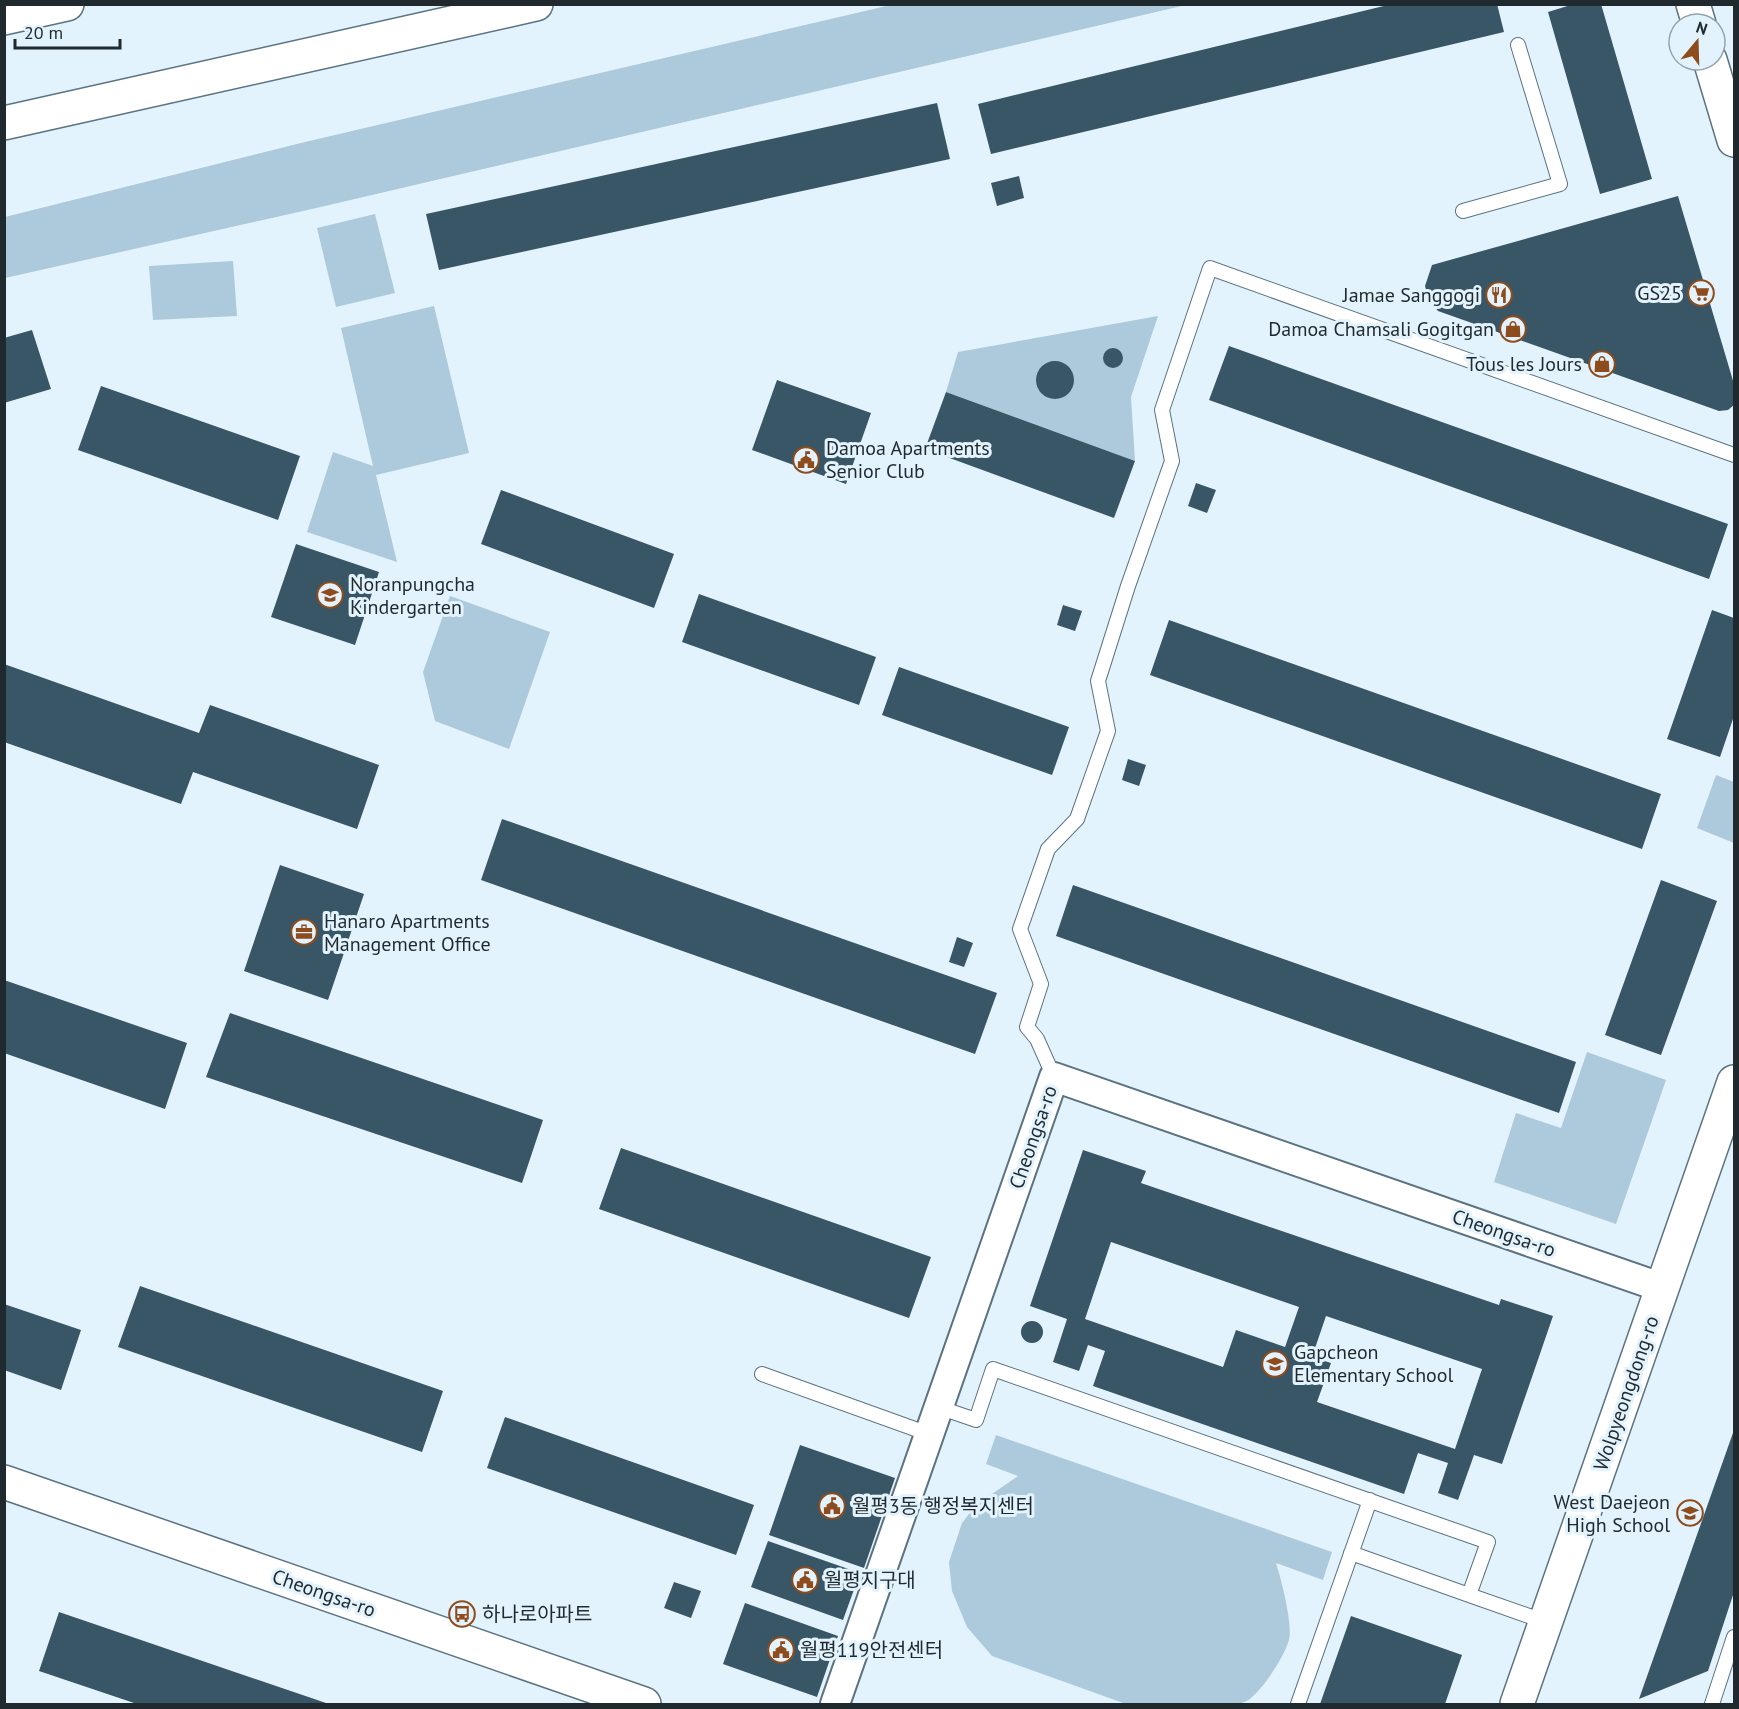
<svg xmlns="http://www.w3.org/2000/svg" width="1739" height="1709" viewBox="0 0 1739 1709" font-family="'PT Sans','Noto Sans KR',sans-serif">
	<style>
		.green { fill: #accadb }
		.building { fill: #395666; fill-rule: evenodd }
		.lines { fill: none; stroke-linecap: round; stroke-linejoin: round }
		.service-casing { stroke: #5b7380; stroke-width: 16 }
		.minor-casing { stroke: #5b7380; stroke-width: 32 }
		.tertiary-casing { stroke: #5b7380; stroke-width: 36 }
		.primary-casing { stroke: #5b7380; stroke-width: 36 }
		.service { stroke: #fff; stroke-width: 14 }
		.minor { stroke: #fff; stroke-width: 28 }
		.tertiary { stroke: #fff; stroke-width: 33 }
		.primary { stroke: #fff; stroke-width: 33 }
		.labels { text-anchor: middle; stroke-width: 6; stroke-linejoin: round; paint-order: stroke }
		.poi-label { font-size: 20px; fill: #1f292e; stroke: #e3f3fd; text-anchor: start }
		.street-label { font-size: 20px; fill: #1f292e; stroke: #e3f3fd }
	</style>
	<rect width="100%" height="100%" fill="#e3f3fd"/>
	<path class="green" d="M895 4 1186 5 312 209 5 278V217L305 142Z
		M375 214 395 293 336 307 317 228Z
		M233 261 237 316 153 320 149 266Z
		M434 306 469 453 376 475 397 562 307 532 333 452 373 466 341 328Z
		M1158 316 1131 397 1135 461 946 392 958 352Z
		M450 596 550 632 509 749 435 721 423 672Z
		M1716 775 1734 782V843L1697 828Z
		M1587 1052 1666 1080 1616 1224 1494 1182 1516 1113 1561 1128Z
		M996 1435 1332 1552 1323 1580 1276 1563C1281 1578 1293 1625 1289 1640 1284 1657 1265 1686 1251 1698 1248 1701 1243 1702 1239 1704H1126L992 1656 967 1627 952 1591 949 1562 962 1523 976 1505 1018 1476 986 1464Z"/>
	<path class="building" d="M1392 4H1497L1504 32 991 154 978 104Z
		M1574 4H1601L1652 179 1600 194 1548 12Z
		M937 103 950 159 439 270 426 214Z
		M1019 176 1024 198 997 206 991 183Z
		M1678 196 1734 384V405L1728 410 1719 411 1438 311 1429 300 1425 286 1432 265Z
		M32 330 51 389 4 403V338Z
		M1229 346 1728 524 1709 579 1209 400Z
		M1103 358a10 10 0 1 1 20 0a10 10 0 1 1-20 0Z
		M1036 380a19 19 0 1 1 38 0a19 19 0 1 1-38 0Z
		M777 380 871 413 846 484 752 450Z
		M101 386 300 456 278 520 78 450Z
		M946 392 1135 461 1114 518 925 449Z
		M1196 483 1216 490 1207 513 1188 506Z
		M501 490 674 554 654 608 481 544Z
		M296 544 379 572 355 645 271 617Z
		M699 594 876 657 859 705 682 642Z
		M1063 605 1082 611 1075 631 1057 625Z
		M1712 610 1734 618V716L1720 757 1667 739Z
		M1169 620 1661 794 1642 849 1150 675Z
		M4 664 199 733 210 705 379 765 357 829 193 772 181 804 4 742Z
		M899 667 1069 727 1052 775 882 715Z
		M1128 759 1146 765 1139 786 1122 780Z
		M502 819 997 993 975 1054 481 880Z
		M280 865 364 894 328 1000 244 971Z
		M1661 880 1717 901 1661 1055 1605 1035Z
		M1073 885 1576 1062 1559 1113 1056 936Z
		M957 937 973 943 964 967 949 962Z
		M4 980 187 1043 165 1109 4 1053Z
		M230 1013 543 1120 522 1183 206 1077Z
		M621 1148 931 1257 909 1318 599 1209Z
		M1083 1150 1146 1171 1141 1183 1499 1305 1501 1299 1553 1316 1502 1464 1474 1455 1458 1500 1438 1493 1448 1463 1418 1453 1404 1494 1093 1386 1105 1351 1088 1345 1079 1371 1053 1362 1067 1319 1030 1306ZM1111 1242 1299 1307 1285 1347 1236 1330 1223 1367 1085 1319ZM1326 1316 1482 1369 1455 1449 1317 1402 1331 1363 1312 1357Z
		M140 1286 443 1391 422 1452 118 1347Z
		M4 1304 81 1330 61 1390 4 1370Z
		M1021 1332a11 11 0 1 1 22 0a11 11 0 1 1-22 0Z
		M505 1417 754 1505 736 1555 487 1468Z
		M1734 1430V1592L1708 1671 1639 1699Z
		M800 1445 895 1478 864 1568 769 1535Z
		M768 1541 860 1573 843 1620 751 1587Z
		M674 1582 701 1591 691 1618 664 1608Z
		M745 1603 838 1636 817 1697 723 1664Z
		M59 1612 329 1704H137L39 1671Z
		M1351 1616 1462 1655 1445 1704H1320Z"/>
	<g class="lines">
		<g class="service-casing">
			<path id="service" d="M1463 211 1560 184 1518 45
				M1054 1077 1037 1039 1027 1027 1041 984 1020 929 1048 849 1077 819 1108 731 1098 681 1128 586 1172 461 1162 410 1210 268 1734 455
				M762 1374 929 1434
				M938 1407 976 1420 993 1369 1488 1542 1469 1595 1546 1622
				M1351 1553 1469 1595
				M1298 1704 1370 1500
				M1712 1704 1734 1637"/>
		</g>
		<g class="minor-casing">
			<path id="minor" d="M835 1704 1054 1077 1663 1288"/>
		</g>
		<g class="tertiary-casing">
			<path id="tertiary" d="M1693 4 1699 24
				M1710 60 1734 140
				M4 1482 644 1704
				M1517 1704 1734 1082"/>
		</g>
		<g class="primary-casing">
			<path id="primary" d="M4 18 67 4
				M4 123 536 4"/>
		</g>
		<use href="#service" class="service"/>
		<use href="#minor" class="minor"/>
		<use href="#tertiary" class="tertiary"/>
		<use href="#primary" class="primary"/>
	</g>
	<defs>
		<g id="supermarket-ring" transform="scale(1.35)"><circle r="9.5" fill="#e3f3fd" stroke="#8e4b1b" stroke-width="1.5"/><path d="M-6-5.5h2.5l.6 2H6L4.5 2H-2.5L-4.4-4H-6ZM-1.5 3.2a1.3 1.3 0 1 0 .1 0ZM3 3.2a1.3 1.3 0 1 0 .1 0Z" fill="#8e4b1b"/></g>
		<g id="restaurant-ring" transform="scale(1.35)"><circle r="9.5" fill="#e3f3fd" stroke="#8e4b1b" stroke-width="1.5"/><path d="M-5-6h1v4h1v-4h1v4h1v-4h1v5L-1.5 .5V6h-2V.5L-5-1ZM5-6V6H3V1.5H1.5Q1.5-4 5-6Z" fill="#8e4b1b"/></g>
		<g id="shop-ring" transform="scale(1.35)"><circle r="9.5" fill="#e3f3fd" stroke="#8e4b1b" stroke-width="1.5"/><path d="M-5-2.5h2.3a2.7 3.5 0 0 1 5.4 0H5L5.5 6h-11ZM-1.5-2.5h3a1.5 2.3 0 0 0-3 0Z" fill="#8e4b1b"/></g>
		<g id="civic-ring" transform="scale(1.35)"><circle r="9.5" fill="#e3f3fd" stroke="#8e4b1b" stroke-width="1.5"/><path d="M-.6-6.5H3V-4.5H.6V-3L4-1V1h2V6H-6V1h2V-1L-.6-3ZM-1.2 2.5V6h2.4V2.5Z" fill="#8e4b1b"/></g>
		<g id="school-ring" transform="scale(1.35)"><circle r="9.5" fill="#e3f3fd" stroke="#8e4b1b" stroke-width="1.5"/><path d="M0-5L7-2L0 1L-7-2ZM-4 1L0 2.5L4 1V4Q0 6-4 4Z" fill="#8e4b1b"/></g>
		<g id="office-ring" transform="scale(1.35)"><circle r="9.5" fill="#e3f3fd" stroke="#8e4b1b" stroke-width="1.5"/><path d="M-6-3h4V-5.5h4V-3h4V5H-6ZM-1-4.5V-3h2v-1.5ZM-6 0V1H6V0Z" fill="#8e4b1b"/></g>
		<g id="bus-ring" transform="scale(1.35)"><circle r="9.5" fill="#e3f3fd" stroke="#8e4b1b" stroke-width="1.5"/><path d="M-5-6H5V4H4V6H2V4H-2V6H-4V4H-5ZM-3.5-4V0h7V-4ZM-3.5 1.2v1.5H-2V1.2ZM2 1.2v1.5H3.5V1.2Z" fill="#8e4b1b"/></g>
	</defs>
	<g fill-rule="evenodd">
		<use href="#supermarket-ring" x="1701" y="293"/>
		<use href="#restaurant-ring" x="1499" y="295"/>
		<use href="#shop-ring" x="1513" y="329"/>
		<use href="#shop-ring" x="1602" y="364"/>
		<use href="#civic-ring" x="806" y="460"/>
		<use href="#school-ring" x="330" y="595"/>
		<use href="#office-ring" x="304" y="932"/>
		<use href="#school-ring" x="1275" y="1364"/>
		<use href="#civic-ring" x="832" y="1506"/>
		<use href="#school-ring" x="1690" y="1513"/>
		<use href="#civic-ring" x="805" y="1580"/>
		<use href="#bus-ring" x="462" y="1614"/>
		<use href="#civic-ring" x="781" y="1650"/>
	</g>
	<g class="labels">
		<g class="poi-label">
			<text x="1682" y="300" text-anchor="end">GS25</text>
			<text x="1480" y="302" text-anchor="end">Jamae Sanggogi</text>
			<text x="1494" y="336" text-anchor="end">Damoa Chamsali Gogitgan</text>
			<text x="1582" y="371" text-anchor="end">Tous les Jours</text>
			<text x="826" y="455">Damoa Apartments<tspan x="826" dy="23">Senior Club</tspan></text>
			<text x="350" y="591">Noranpungcha<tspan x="350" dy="23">Kindergarten</tspan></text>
			<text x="324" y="928">Hanaro Apartments<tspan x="324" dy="23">Management Office</tspan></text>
			<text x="1294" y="1359">Gapcheon<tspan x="1294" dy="23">Elementary School</tspan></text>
			<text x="1670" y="1509" text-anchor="end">West Daejeon<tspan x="1670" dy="23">High School</tspan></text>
			<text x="852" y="1513">월평3동 행정복지센터</text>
			<text x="824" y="1587">월평지구대</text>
			<text x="482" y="1621">하나로아파트</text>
			<text x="800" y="1657">월평119안전센터</text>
		</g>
		<g class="street-label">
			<text transform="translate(1033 1137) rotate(-71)" y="7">Cheongsa-ro</text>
			<text transform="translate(1504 1233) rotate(19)" y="7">Cheongsa-ro</text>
			<text transform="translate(1626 1393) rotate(-71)" y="7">Wolpyeongdong-ro</text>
			<text transform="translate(324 1593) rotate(19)" y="7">Cheongsa-ro</text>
		</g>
	</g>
	<rect width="1739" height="1709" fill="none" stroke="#1f292e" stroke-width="12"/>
	<g transform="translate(1697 42) rotate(19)"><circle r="28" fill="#e3f3fd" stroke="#95a2aa" stroke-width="1.5"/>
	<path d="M0-4.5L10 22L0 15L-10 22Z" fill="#8e4b1b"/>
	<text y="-9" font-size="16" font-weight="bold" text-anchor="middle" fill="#1f292e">N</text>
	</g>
	<path d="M15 39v9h105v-9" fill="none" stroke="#1f292e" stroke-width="3"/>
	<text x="24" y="39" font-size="18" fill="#1f292e" stroke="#e3f3fd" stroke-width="4.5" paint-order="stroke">20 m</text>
</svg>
